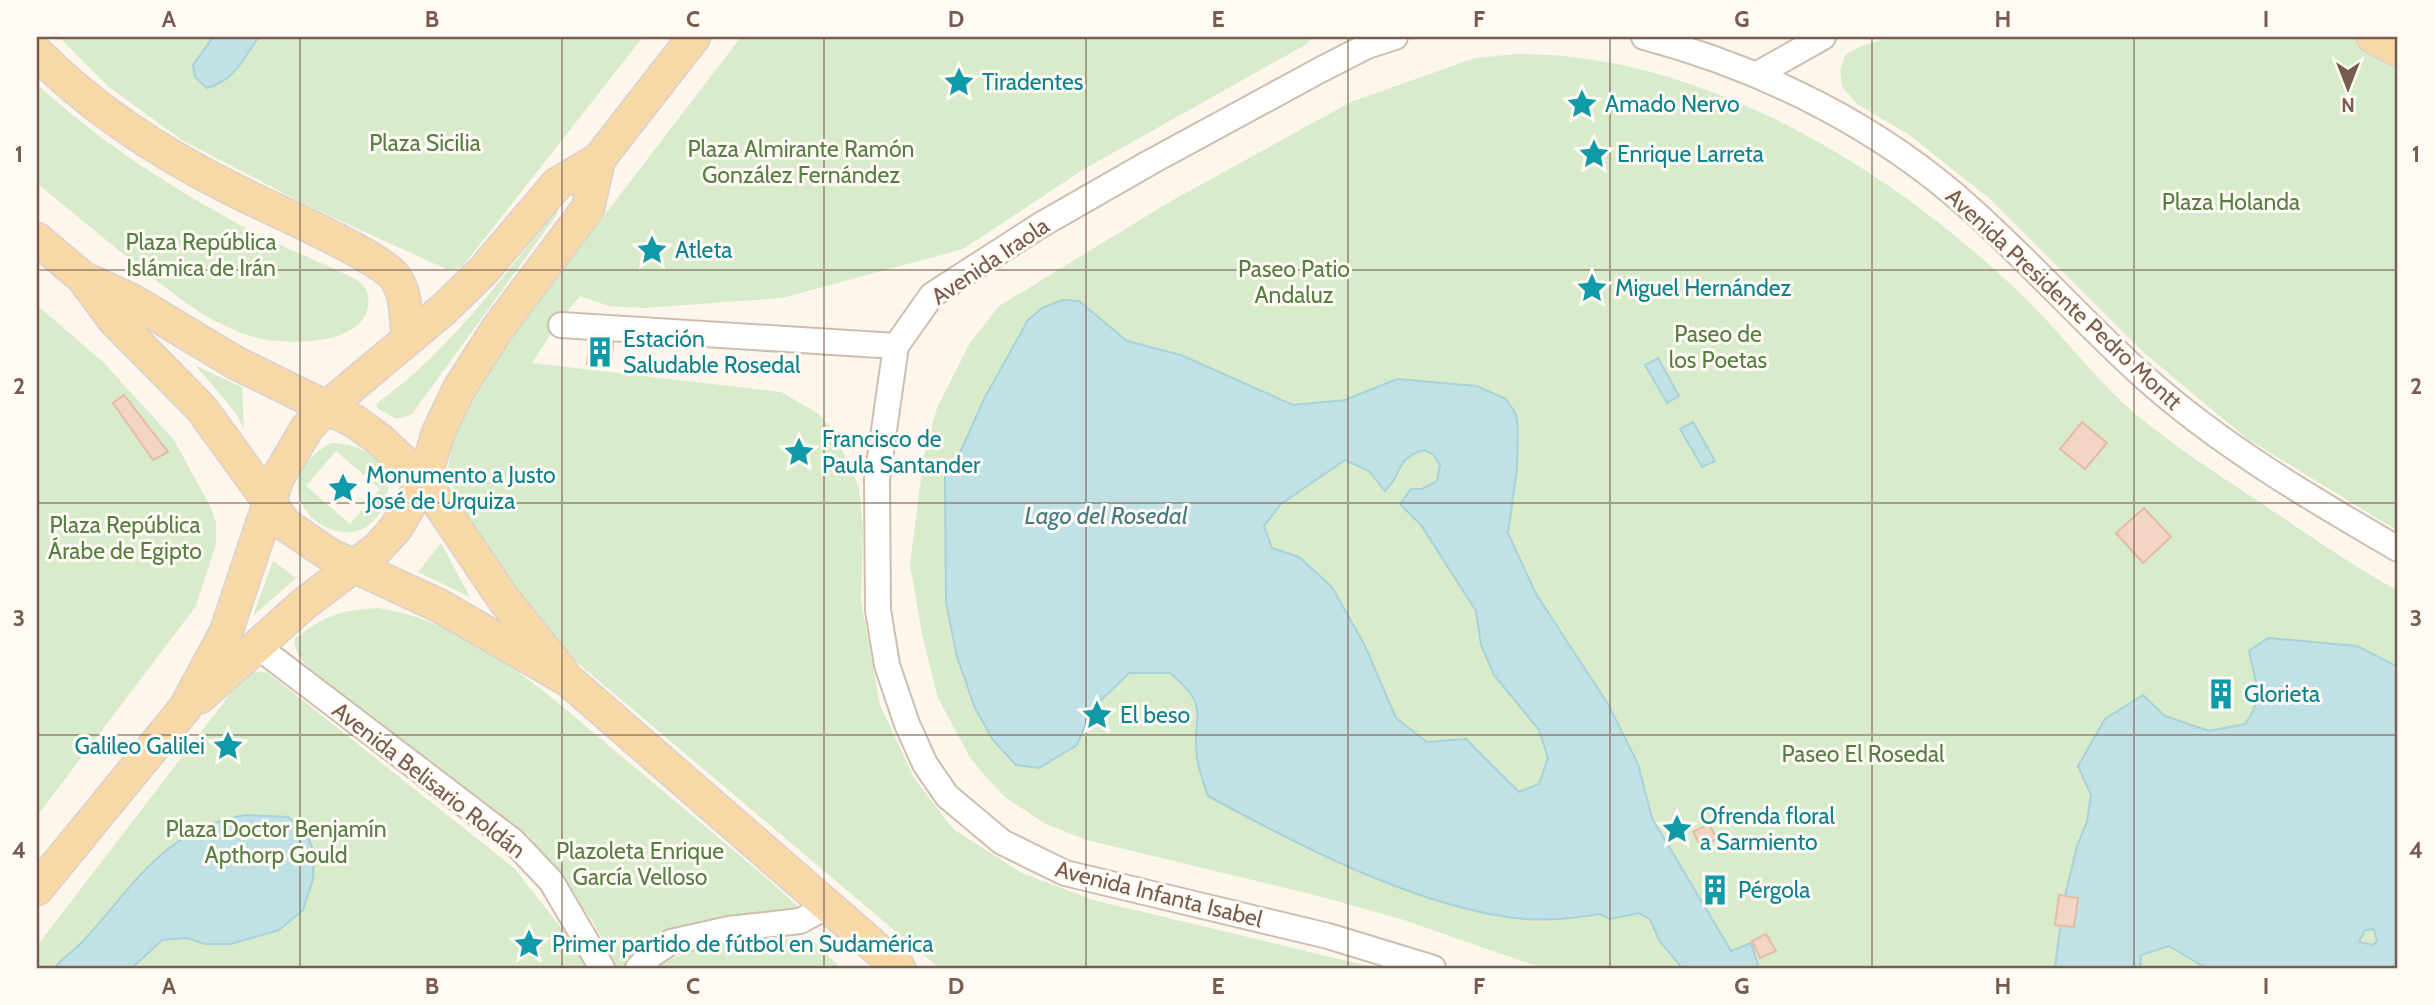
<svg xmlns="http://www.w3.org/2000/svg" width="2435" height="1005" viewBox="0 0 2435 1005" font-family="Cabin,sans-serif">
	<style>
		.green { fill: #d8ebca; fill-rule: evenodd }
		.water { fill: #c0e2e7; stroke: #a6d2d8; stroke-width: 2; fill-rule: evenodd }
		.building { fill: #f2d5c4; stroke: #e4bba4; stroke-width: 2 }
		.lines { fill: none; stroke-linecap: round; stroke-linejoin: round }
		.minor-casing { stroke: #cfbeb0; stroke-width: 28 }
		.major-casing { stroke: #d9d1cd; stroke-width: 35 }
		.minor { stroke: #fff; stroke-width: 24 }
		.major { stroke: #f9d8a7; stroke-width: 32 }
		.grid { fill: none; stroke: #785c4e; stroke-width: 2; stroke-opacity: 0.55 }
		.labels { text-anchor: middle; stroke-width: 6; stroke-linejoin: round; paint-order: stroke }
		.culture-label { font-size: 23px; fill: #0d838f; stroke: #fffaf3; text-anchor: start }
		.park-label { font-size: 23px; fill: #587e46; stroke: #fffaf3 }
		.street-label { font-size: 23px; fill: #785c4e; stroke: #fffaf3 }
		.water-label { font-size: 24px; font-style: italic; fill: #447b83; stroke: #fffaf3 }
		.neatline { fill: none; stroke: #785c4e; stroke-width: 2.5 }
		.grid-label { font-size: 23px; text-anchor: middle; font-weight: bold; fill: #785c4e }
	</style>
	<rect width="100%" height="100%" fill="#fcf6ec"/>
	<path class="green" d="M59 37H643L462 267 448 270 304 204 182 140 109 87Z
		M741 37H1313L1305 45 1084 169 963 249 782 298 643 308 609 306 580 296 557 324 532 363 781 392 816 412 832 428 859 487 863 528 861 600 880 705 914 778 953 829 1022 873 1093 900 1377 968H939L566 653 501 581 456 498 448 469 454 433 482 375Z
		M1890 37H2358L2398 59V531L2246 438 2143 352 1989 198 1908 134 1857 104 1842 87 1840 70 1845 55 1862 46Z
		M1517 54C1706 53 1898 173 2029 302 2066 339 2099 384 2139 417 2178 449 2222 477 2264 505 2308 535 2352 565 2398 591V968H1542L1404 920 1315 895 1087 840 1046 824 1006 798 986 777 969 756 938 698 922 634 910 564 924 456 937 408 970 343 999 306 1173 200 1351 102 1475 58Z
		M37 84C101 144 181 194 259 235 291 251 325 263 357 280 366 287 370 295 368 307 361 347 282 345 254 337 206 323 170 291 132 261 100 235 68 209 37 183Z
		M556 211 558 213 412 414 397 419 378 409 376 404C449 352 500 280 556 211Z
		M37 305 104 363 174 440 210 506 216 522V544L196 606 37 816Z
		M196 366 242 387 244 429 235 412Z
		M331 443C361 443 397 462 386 498 360 582 241 491 331 443ZM336 451 380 489 350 524 306 486Z
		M441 543 470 597 418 572Z
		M273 561 296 578 253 616Z
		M378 608C478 623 557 704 632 765 689 813 747 860 802 910 740 915 666 914 626 968H617L592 920 528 835 330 685C313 672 296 661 294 639 325 616 339 610 378 608Z
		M247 672H267L514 868 577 948 585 968H37V946Z
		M810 938 841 968H655C700 940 758 940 810 938Z"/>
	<path class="water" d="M213 37H259C243 59 235 80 207 88L195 77 193 65Z
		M1062 300 1079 301 1127 341 1181 355 1293 405 1345 400 1397 379 1477 386 1506 399 1516 414 1518 429 1517 469 1508 533 1536 594 1608 704 1638 764 1652 818 1731 951 1751 943 1759 968H1682L1659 940 1650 919 1639 913 1610 919 1600 914C1575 918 1550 921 1525 919 1422 910 1298 845 1208 796 1204 784 1199 771 1197 758 1191 713 1213 709 1170 673H1129L1092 709 1077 745 1039 768 1016 765 993 740 975 708 957 657 946 603 945 475 959 455 984 399 1028 320 1042 308ZM1424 450 1433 454 1440 465 1437 481 1422 489H1411L1400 504 1421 525 1476 611 1481 645 1494 675 1539 730 1548 758 1539 784 1519 792 1466 739 1427 742 1396 718 1365 646 1332 587 1299 557 1272 548 1264 526 1281 504 1345 460 1369 471 1385 491C1405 471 1394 459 1424 450Z
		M1658 358 1679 396 1667 403 1645 365Z
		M1693 422 1715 461 1702 467 1680 429Z
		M2268 638 2357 646 2398 667V968H2206L2169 946 2141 955 2140 968H2055L2063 904 2077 846 2087 822 2091 795 2078 766 2105 719 2143 695 2165 716 2209 731 2245 724C2265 698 2255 681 2249 651ZM2374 929 2377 941 2373 945 2359 942 2365 930Z
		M246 815 288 817 306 832 314 852 313 879 303 910 279 930 231 944H205L187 938 162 940 132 968H54C63 957 76 950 85 939 136 883 165 828 246 815Z"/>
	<path class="building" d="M589 342 613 343 611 366 587 364Z
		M124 395 168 452 153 460 113 403Z
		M2082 422 2107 443 2085 469 2060 449Z
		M2144 508 2171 537 2143 563 2116 533Z
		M2211 694a10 10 0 1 1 20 0a10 10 0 1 1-20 0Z
		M1709 824 1717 839 1701 847 1693 832Z
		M2059 895 2078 898 2074 927 2055 925Z
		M1766 934 1776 951 1760 958 1752 941Z"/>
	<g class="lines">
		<g class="minor-casing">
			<path id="minor" d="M1395 37 1367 46 1322 69 1149 163 1039 226 932 295 896 346 877 479 878 610 887 665 907 724 925 764 947 796 1002 842 1065 873 1328 936 1433 968
				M1644 37C1764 69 1881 127 1973 211 2032 264 2085 324 2144 377 2220 445 2310 498 2398 549
				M1756 75 1823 37
				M561 325 896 346
				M257 646 513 841 551 881 602 968
				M638 968 651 955 671 942 729 929 800 921 826 907"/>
		</g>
		<g class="major-casing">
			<path id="major" d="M2373 37 2398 50
				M37 53C92 109 162 154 232 189 266 207 375 253 395 277 407 294 406 319 408 339
				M37 239 83 278 133 301 236 363 354 421 379 439 424 481 502 597 563 673
				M83 278 114 320 201 408 286 525 330 555 440 606 568 680 899 968
				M200 697 305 603 377 549 396 528 424 481 438 433 459 389 498 328 588 208 599 159
				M37 889 185 708 226 632 278 477 307 428 327 407 444 309 483 271 557 184 599 159 694 37"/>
		</g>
		<use href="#minor" class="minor"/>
		<use href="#major" class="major"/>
	</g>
	<path class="grid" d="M300 37V968M562 37V968M824 37V968M1086 37V968M1348 37V968M1610 37V968M1872 37V968M2134 37V968M37 270H2398M37 503H2398M37 735H2398"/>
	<defs>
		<g id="sight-bare" transform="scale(2.415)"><path d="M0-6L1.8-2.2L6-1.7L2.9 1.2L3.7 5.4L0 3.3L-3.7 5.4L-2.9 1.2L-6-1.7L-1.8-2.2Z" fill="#0f9aa8" stroke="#fffaf3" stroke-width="2.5" paint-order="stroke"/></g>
		<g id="building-bare" transform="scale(2.415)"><path d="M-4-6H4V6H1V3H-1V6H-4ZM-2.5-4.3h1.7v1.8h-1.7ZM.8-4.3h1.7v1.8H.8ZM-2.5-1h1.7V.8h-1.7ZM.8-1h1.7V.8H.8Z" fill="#0f9aa8" stroke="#fffaf3" stroke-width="2.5" paint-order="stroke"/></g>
	</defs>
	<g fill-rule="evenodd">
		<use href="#sight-bare" x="959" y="82"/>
		<use href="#sight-bare" x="1582" y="104"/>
		<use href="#sight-bare" x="1594" y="154"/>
		<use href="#sight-bare" x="652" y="250"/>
		<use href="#sight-bare" x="1592" y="288"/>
		<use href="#building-bare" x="600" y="352"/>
		<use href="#sight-bare" x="799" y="452"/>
		<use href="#sight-bare" x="343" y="488"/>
		<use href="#building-bare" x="2221" y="694"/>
		<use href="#sight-bare" x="1097" y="715"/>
		<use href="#sight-bare" x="228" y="746"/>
		<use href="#sight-bare" x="1677" y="829"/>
		<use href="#building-bare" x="1715" y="890"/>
		<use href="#sight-bare" x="529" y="944"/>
	</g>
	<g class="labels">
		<g class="culture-label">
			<text x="982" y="90">Tiradentes</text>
			<text x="1605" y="112">Amado Nervo</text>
			<text x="1617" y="162">Enrique Larreta</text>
			<text x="675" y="258">Atleta</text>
			<text x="1615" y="296">Miguel Hernández</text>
			<text x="623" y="347">Estación<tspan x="623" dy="26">Saludable Rosedal</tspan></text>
			<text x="822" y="447">Francisco de<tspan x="822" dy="26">Paula Santander</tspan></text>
			<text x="366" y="483">Monumento a Justo<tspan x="366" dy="26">José de Urquiza</tspan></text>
			<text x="2244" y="702">Glorieta</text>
			<text x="1120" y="723">El beso</text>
			<text x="205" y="754" text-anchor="end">Galileo Galilei</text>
			<text x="1700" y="824">Ofrenda floral<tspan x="1700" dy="26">a Sarmiento</tspan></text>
			<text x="1738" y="898">Pérgola</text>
			<text x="552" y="952">Primer partido de fútbol en Sudamérica</text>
		</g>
		<g class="park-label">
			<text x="425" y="151">Plaza Sicilia</text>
			<text x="801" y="157">Plaza Almirante Ramón<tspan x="801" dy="26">González Fernández</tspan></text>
			<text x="2231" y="210">Plaza Holanda</text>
			<text x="201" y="250">Plaza República<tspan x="201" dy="26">Islámica de Irán</tspan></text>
			<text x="1294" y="277">Paseo Patio<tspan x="1294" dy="26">Andaluz</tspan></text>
			<text x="1718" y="342">Paseo de<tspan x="1718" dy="26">los Poetas</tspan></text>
			<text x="125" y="533">Plaza República<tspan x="125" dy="26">Árabe de Egipto</tspan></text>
			<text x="1863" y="762">Paseo El Rosedal</text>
			<text x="276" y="837">Plaza Doctor Benjamín<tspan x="276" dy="26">Apthorp Gould</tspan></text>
			<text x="640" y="859">Plazoleta Enrique<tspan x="640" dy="26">García Velloso</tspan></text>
		</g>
		<g class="street-label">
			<text transform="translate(990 261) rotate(-34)" y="8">Avenida Iraola</text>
			<text transform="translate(2064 299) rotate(43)" y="8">Avenida Presidente Pedro Montt</text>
			<text transform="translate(429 780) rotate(38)" y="8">Avenida Belisario Roldán</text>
			<text transform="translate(1159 894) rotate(14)" y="8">Avenida Infanta Isabel</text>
		</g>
		<g class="water-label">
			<text x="1106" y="524">Lago del Rosedal</text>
		</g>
	</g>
	<rect width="2435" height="1005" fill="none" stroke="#fffaf3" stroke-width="77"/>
	<g transform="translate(2348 88) rotate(180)" stroke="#fffaf3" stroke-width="5" paint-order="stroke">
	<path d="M0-5L12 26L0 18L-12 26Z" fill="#785c4e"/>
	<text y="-10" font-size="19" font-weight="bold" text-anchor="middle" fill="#785c4e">N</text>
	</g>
	<rect x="38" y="38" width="2358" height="929" class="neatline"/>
	<g class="grid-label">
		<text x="169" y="27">A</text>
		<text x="432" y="27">B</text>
		<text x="693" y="27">C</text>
		<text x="956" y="27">D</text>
		<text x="1218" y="27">E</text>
		<text x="1479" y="27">F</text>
		<text x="1742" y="27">G</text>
		<text x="2003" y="27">H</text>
		<text x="2266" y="27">I</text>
		<text x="19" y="162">1</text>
		<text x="2416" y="162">1</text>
		<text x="19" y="394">2</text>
		<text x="2416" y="394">2</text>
		<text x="19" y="626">3</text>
		<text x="2416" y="626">3</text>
		<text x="19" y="858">4</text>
		<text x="2416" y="858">4</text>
		<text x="169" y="994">A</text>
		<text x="432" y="994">B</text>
		<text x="693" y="994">C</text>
		<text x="956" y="994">D</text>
		<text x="1218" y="994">E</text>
		<text x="1479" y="994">F</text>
		<text x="1742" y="994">G</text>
		<text x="2003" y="994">H</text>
		<text x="2266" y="994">I</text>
	</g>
</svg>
